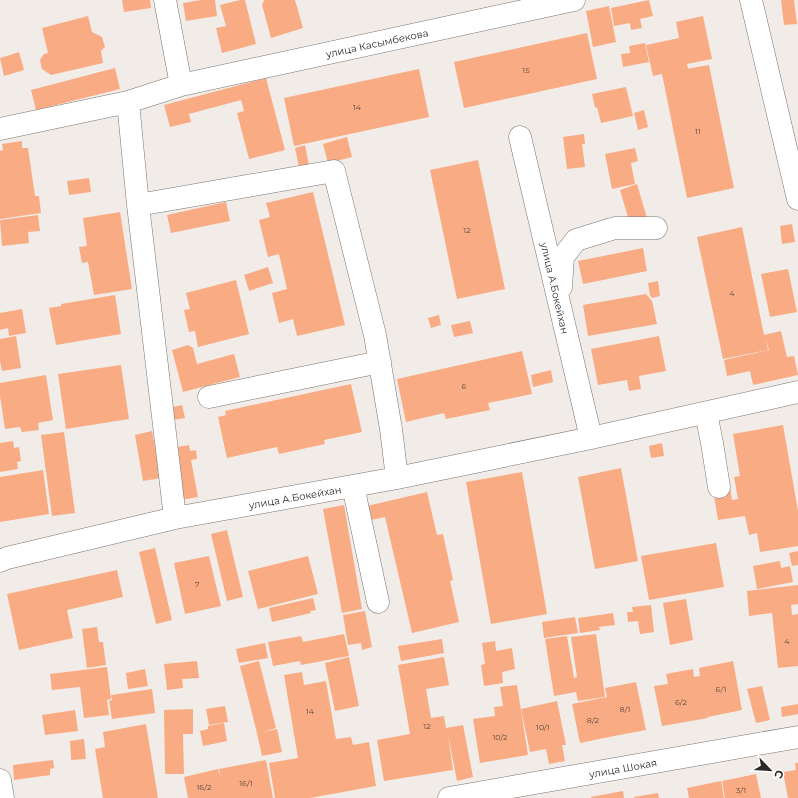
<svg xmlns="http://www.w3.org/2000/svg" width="798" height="798" viewBox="0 0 798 798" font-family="Montserrat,sans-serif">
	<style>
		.building { fill: #f9ac83 }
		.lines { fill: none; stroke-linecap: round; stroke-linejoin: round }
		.minor-casing { stroke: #797471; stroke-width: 23 }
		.minor { stroke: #fff; stroke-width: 22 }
		.labels { text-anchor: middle; stroke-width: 3; stroke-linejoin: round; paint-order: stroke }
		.number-label { font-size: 8px; fill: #5f4a40 }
		.street-label { font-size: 10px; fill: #2c2a29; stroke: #fff }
	</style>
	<rect width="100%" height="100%" fill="#f2ece9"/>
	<path class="building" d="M122 0H150L151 8 124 12Z
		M201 0H215L217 16 186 21 183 3Z
		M240 0H245L256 44 222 53 216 28 226 26 220 5Z
		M264 0H295L303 28 271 38 262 5Z
		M649 0 653 16 640 19 642 28 631 30 630 23 614 26 611 8Z
		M781 0H794L797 24 784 25Z
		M609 6 616 42 593 47 586 11Z
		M88 16 92 32 102 37 105 47 101 51 103 63 51 75 42 69 40 60 44 54 48 53 42 28Z
		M703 16 712 59 687 64 688 69 680 70 709 65 734 188 687 198 662 74 653 76 646 45 679 38 676 22Z
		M587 33 597 79 464 108 454 62Z
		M645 43 649 62 623 67 621 54 630 53 629 46Z
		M19 52 24 70 4 76 0 58Z
		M115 68 120 89 36 110 31 90Z
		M419 69 429 117 294 146 284 98Z
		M266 78 285 150 249 159 237 113 244 111 241 100 189 114 191 122 170 127 164 105Z
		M626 87 633 116 601 123 597 107 595 108 592 94Z
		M644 110 648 127 638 130 634 113Z
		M584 134 585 144H582L585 167 567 169 563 137Z
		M347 137 352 157 328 163 323 144Z
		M22 141V148H28L35 196H39L41 213 0 219V151L3 150 2 144Z
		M305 145 309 165 299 167 295 148Z
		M635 148 638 161 631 163 635 184 612 189 605 154Z
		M478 160 505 289 457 299 430 170Z
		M89 178 91 192 69 195 67 181Z
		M637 184 647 218 630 224 620 190Z
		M313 192 345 325 297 336 293 319 279 323 272 293 287 289 279 254 268 257 259 220 270 217 266 203Z
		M226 202 230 221 171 233 167 215Z
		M120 212 132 289 94 295 88 262 82 263 79 247 87 246 83 218Z
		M38 215 40 231 28 232 29 243 2 246 0 220Z
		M792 224 795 242 782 244 780 226Z
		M742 227 764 335 781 331 787 357 794 356 798 375 753 385 750 371 727 376 724 360 769 350 766 340 768 350 723 359 697 237Z
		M643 248 647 271 583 284 578 261Z
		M268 267 273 283 249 291 244 275Z
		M788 269 797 312 770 317 761 274Z
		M236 280 249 334 198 347 195 331 189 332 184 310 190 309 186 293Z
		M658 281 660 296 652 298 650 295 648 283Z
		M646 294 652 301 657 324 588 336 583 305Z
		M115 295 121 334 56 345 49 308 61 306V304Z
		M22 309 26 333 9 336 8 328 0 330V313Z
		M439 315 441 325 431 328 428 318Z
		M470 321 473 333 454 337 451 325Z
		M16 336 21 368 2 371 0 361V339Z
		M659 336 666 371 639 376 641 389 629 391 627 380 598 385 591 349Z
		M188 345 193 348 197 364 234 354 240 377 183 392 172 350Z
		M522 351 532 394 488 403 490 410 446 419 444 413 406 422 397 379Z
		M121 365 129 419 66 429 58 374Z
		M551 370 553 382 533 387 531 375Z
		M46 375 53 420 38 423 39 430 22 432 20 427 5 429 0 396V383Z
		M351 384 362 432 324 440 325 444 279 454 277 447 227 458 218 417 226 415 225 411Z
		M182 405 185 418 168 421 165 409Z
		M783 425 798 511V546L760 552 757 533 749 535 745 516 718 520 713 490 730 487 732 500 738 499 734 477 740 476 733 434Z
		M152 431 161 478 143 481 135 435Z
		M64 432 75 513 52 516 41 435Z
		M13 441 14 448 19 447 21 461 17 462 18 469 0 472V443Z
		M662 443 664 456 651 458 649 446Z
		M189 445 190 451 196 450 197 459 191 460 198 497 181 500 172 448Z
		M621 468 638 561 595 569 578 477Z
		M43 470 49 514 0 522V477Z
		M522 472 547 614 491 624 466 482Z
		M427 492 437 535 443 534 453 580 450 581 459 622 412 633 385 517 371 520 367 506Z
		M344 505 362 609 342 613 323 509Z
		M227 530 243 597 227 601 211 534Z
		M716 543 724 587 649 600 641 556Z
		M155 548 172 620 156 624 139 552Z
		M798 551V565L792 566 789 553Z
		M209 556 221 606 185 614 174 563Z
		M308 556 318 594 258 609 248 571Z
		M780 561 781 568 790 566 793 582 757 589 753 566Z
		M117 570 123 597 67 610 73 638 19 650 7 594Z
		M798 585V604L791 605 792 615 798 614V666L778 668 772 613 749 616 747 591Z
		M313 598 316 610 310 611 311 613 272 622 269 608Z
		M686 599 693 640 670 645 663 603Z
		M651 605 654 632 640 634 638 621 628 622 627 612H633L632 607Z
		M365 611 372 647 362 650 361 643 348 645 343 615Z
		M613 613 615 625 599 627 600 630 580 633 578 618Z
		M575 617 578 633 544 638 542 622Z
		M97 627 99 642H103L106 665 87 668 82 629Z
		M344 634 349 656 301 665 300 661 273 666 268 642 301 636 303 642Z
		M596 634 605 697 578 701 576 692 554 696 545 639 567 636 574 678 577 677 571 637Z
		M442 639 444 653 401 661 398 646Z
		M495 641 496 651 512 648 515 669 502 672 503 683 484 686 481 665 485 664 482 643Z
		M265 643 268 658 239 663 236 649Z
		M349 657 359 706 335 711 325 663Z
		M444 657 449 685 426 689 431 718 444 716 446 728 463 725 473 777 457 781 448 735 453 770 384 781 377 740 410 734 398 665Z
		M197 661 199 678 182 679 183 688 167 690 164 664Z
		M259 661 276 728 263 732 277 729 282 752 262 756 257 733 240 666Z
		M733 661 742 710 708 717 705 701 708 718 662 726 654 686 668 684 666 674 693 669 694 677 700 676 699 668Z
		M107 667 111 699 107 700 109 715 84 718 80 687 52 690 50 674Z
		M145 669 148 686 128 689 126 673Z
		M302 672 304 685 326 681 336 739 351 737 353 745 369 742 376 786 310 798H275L269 763 298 758 284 675Z
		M636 682 646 730 614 736 608 706 614 736 580 743 572 704 607 697 605 688Z
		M517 685 528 755 480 763 473 719 495 716 494 707 503 706 500 687Z
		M762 686 770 720 756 723 747 689Z
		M152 689 155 713 112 719 109 701 112 700 111 695Z
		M557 701 566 745H562L565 761 549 764 546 749 530 752 521 709Z
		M798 704V714L782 717 781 707Z
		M225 706 228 722 209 725 206 709Z
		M193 709V734H183L184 774H165L164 710Z
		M75 710 78 731 45 735 42 715Z
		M224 723 227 741 203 746 200 731 208 729V726Z
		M146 724 158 798H103L95 749 105 747 103 732Z
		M84 739 86 759 71 760 70 741Z
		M53 760 54 768 50 769V775L14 780 13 765Z
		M266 760 273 798H188L184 777 218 769 221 778 219 769Z
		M795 763H798V798H788L783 772 796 770Z
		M756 774 761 798H725L722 781Z
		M721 781 724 798H689L687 788Z
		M623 791 624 798H591V797Z
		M658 793 659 798H634V797Z"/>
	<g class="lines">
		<g class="minor-casing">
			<path id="minor" d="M165 0 181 85
				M751 0 798 199
				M128 102 138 205 175 518
				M0 129 128 102 181 85 574 0
				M520 137 591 438
				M138 205 334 171 375 335 391 429 397 478
				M561 287 563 257 576 240 615 228H656
				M209 397 380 362
				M706 413 712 443 719 487
				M353 486 378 602
				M0 561 7 558 175 518 397 478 591 438 798 392
				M0 780 3 798
				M449 798 798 737"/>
		</g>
		<use href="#minor" class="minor"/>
	</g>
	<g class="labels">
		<g class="number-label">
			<text x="526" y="73">15</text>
			<text x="357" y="110">14</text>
			<text x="698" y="134">11</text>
			<text x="467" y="233">12</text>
			<text x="732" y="296">4</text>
			<text x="464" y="389">6</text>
			<text x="197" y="587">7</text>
			<text x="787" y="644">4</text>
			<text x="721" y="692">6/1</text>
			<text x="681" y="705">6/2</text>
			<text x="625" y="712">8/1</text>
			<text x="310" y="714">14</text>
			<text x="593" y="723">8/2</text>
			<text x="427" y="729">12</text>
			<text x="543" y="730">10/1</text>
			<text x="500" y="740">10/2</text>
			<text x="246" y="786">16/1</text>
			<text x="204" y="790">16/2</text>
			<text x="741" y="793">3/1</text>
		</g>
		<g class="street-label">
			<text transform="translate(377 43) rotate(-12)" y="4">улица Касымбекова</text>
			<text transform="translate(555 288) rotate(77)" y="4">улица А.Бокейхан</text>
			<text transform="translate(295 497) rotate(-10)" y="4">улица А.Бокейхан</text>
			<text transform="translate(623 768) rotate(-10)" y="4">улица Шокая</text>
		</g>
	</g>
	<g transform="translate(770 770) rotate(115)" stroke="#ffffff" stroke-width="3" paint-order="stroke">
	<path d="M0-3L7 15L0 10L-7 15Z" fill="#2c2a29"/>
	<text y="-6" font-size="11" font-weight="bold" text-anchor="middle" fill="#2c2a29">С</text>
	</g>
</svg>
